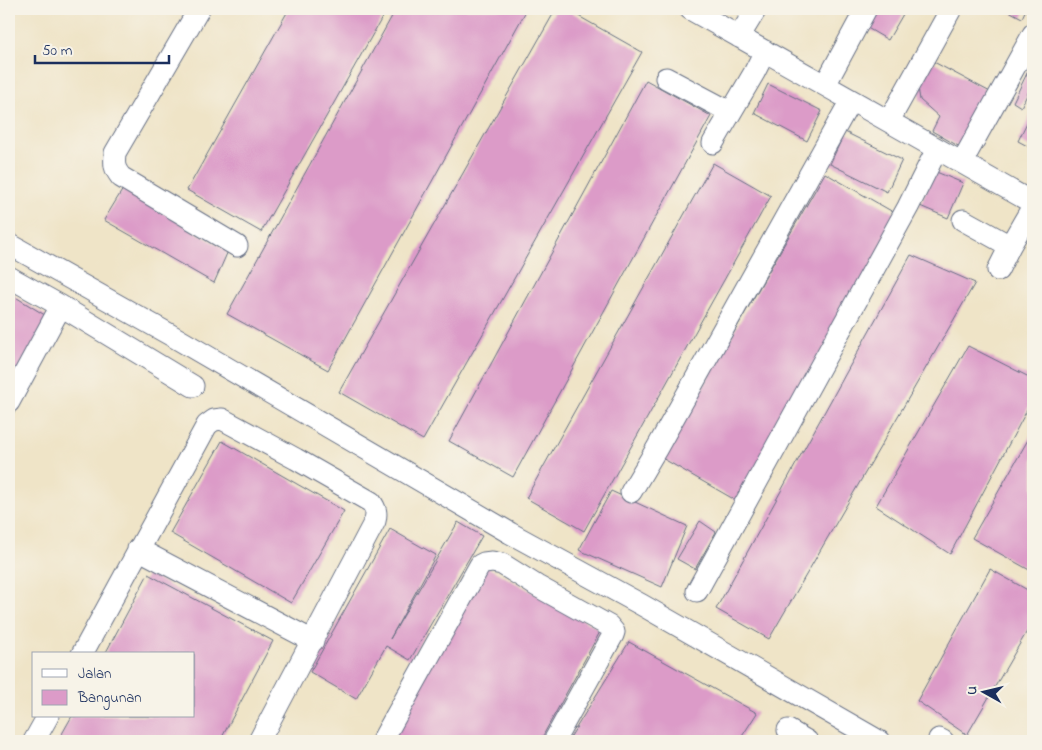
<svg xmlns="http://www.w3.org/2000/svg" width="1042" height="750" viewBox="0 0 1042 750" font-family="'Indie Flower',sans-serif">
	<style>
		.building { fill: #dc9bc8 }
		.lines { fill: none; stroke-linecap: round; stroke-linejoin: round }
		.minor-casing { stroke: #656e83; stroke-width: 23 }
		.minor { stroke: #fff; stroke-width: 21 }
	</style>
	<rect width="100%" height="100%" fill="#f7f3e8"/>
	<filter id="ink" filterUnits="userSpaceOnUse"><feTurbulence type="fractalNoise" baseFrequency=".02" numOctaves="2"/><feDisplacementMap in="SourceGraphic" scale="10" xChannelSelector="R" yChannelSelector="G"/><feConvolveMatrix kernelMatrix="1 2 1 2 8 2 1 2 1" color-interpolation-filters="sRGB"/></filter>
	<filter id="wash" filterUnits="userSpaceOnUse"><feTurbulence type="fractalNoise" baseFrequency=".0096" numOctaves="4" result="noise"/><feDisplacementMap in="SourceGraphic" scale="20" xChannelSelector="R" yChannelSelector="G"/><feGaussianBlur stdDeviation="1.12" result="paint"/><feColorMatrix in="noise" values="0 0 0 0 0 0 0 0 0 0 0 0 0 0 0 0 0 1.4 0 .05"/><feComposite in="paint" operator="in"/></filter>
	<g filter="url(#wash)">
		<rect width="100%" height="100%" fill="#efe4c7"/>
		<g id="blocks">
			<path class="building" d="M289 9H387L261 232 187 190Z
				M396 9H527L328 370 227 314Z
				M556 9H566L642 52 423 440 339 392Z
				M874 9H906L888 40 864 26Z
				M1005 9H1026L1022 18Z
				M932 61 994 94 960 147 932 131 939 117 920 100 918 87Z
				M1033 61V83L1021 107 1013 102Z
				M646 80 711 116 513 477 449 441Z
				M768 84 822 111 807 141 754 113Z
				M1033 110V149L1018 141Z
				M845 132 902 160 887 192 830 164Z
				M713 163 771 196 584 531 526 498Z
				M934 171 963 183 948 218 920 206Z
				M825 173 900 216 737 501 662 458Z
				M123 189 228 251 214 283 104 220Z
				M911 255 975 283 769 639 716 609Z
				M9 293 48 317 9 390Z
				M968 346 1033 379V399L950 554 876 506Z
				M1033 431V572L972 538Z
				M222 441 344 511 291 603 170 533Z
				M611 491 687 526 662 587 579 550Z
				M700 521 716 532 695 569 677 559Z
				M458 522 482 536 410 660 386 646 356 699 310 672 390 529 436 555 390 639Z
				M483 565 601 630 540 741H387Z
				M990 569 1033 593V621L967 735 917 701Z
				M148 574 273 641 220 741H58L72 716H194V654H105Z
				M629 642 757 713 739 741H568Z"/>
		</g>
	</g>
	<g filter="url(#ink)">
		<use href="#blocks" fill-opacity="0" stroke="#656e83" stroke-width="1"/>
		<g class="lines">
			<g class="minor-casing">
				<path id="minor" d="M199 9 115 153C114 165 114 168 121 177L237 246
					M690 9 1033 203
					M739 37 756 9
					M666 78 730 112
					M825 85 866 9
					M889 121 951 9
					M713 143 754 73 765 51
					M962 162 1033 34
					M963 220 1010 246
					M9 244 176 338 510 533 642 605 879 741
					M998 270 1010 246 1033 206
					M9 277 61 306 193 386
					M9 402 61 306
					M631 492 657 448 851 100
					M138 549 313 641
					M697 591 908 207 937 149
					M82 654 207 425 214 420 222 419 296 459 371 502C376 509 377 513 375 521L259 741
					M788 730 807 741
					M939 739 943 741
					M34 741 48 716
					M382 741 480 565 484 563 492 562 502 564 537 586 609 626 614 632 613 635 554 741"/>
			</g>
			<use href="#minor" class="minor"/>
		</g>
	</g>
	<rect width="1042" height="750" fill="none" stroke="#f7f3e8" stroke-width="30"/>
	<rect x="32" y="652" width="162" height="65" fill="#f7f3e8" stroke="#9fa5b1"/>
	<rect x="42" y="669" width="25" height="8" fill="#ffffff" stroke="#9fa5b1"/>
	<text x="78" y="678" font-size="15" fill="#1b2f5e">Jalan</text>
	<rect x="42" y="690" width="25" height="15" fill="#dc9bc8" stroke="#9fa5b1"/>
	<text x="78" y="702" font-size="15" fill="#1b2f5e">Bangunan</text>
	<g transform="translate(984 692) rotate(278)" stroke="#f7f3e8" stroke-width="4" paint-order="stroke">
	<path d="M0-4L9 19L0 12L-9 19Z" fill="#1b2f5e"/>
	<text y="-8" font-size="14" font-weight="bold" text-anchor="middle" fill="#1b2f5e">U</text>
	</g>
	<path d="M35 55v8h134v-8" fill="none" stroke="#1b2f5e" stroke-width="2.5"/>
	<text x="42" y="55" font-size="15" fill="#1b2f5e" stroke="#f7f3e8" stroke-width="4" paint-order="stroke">50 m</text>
</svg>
